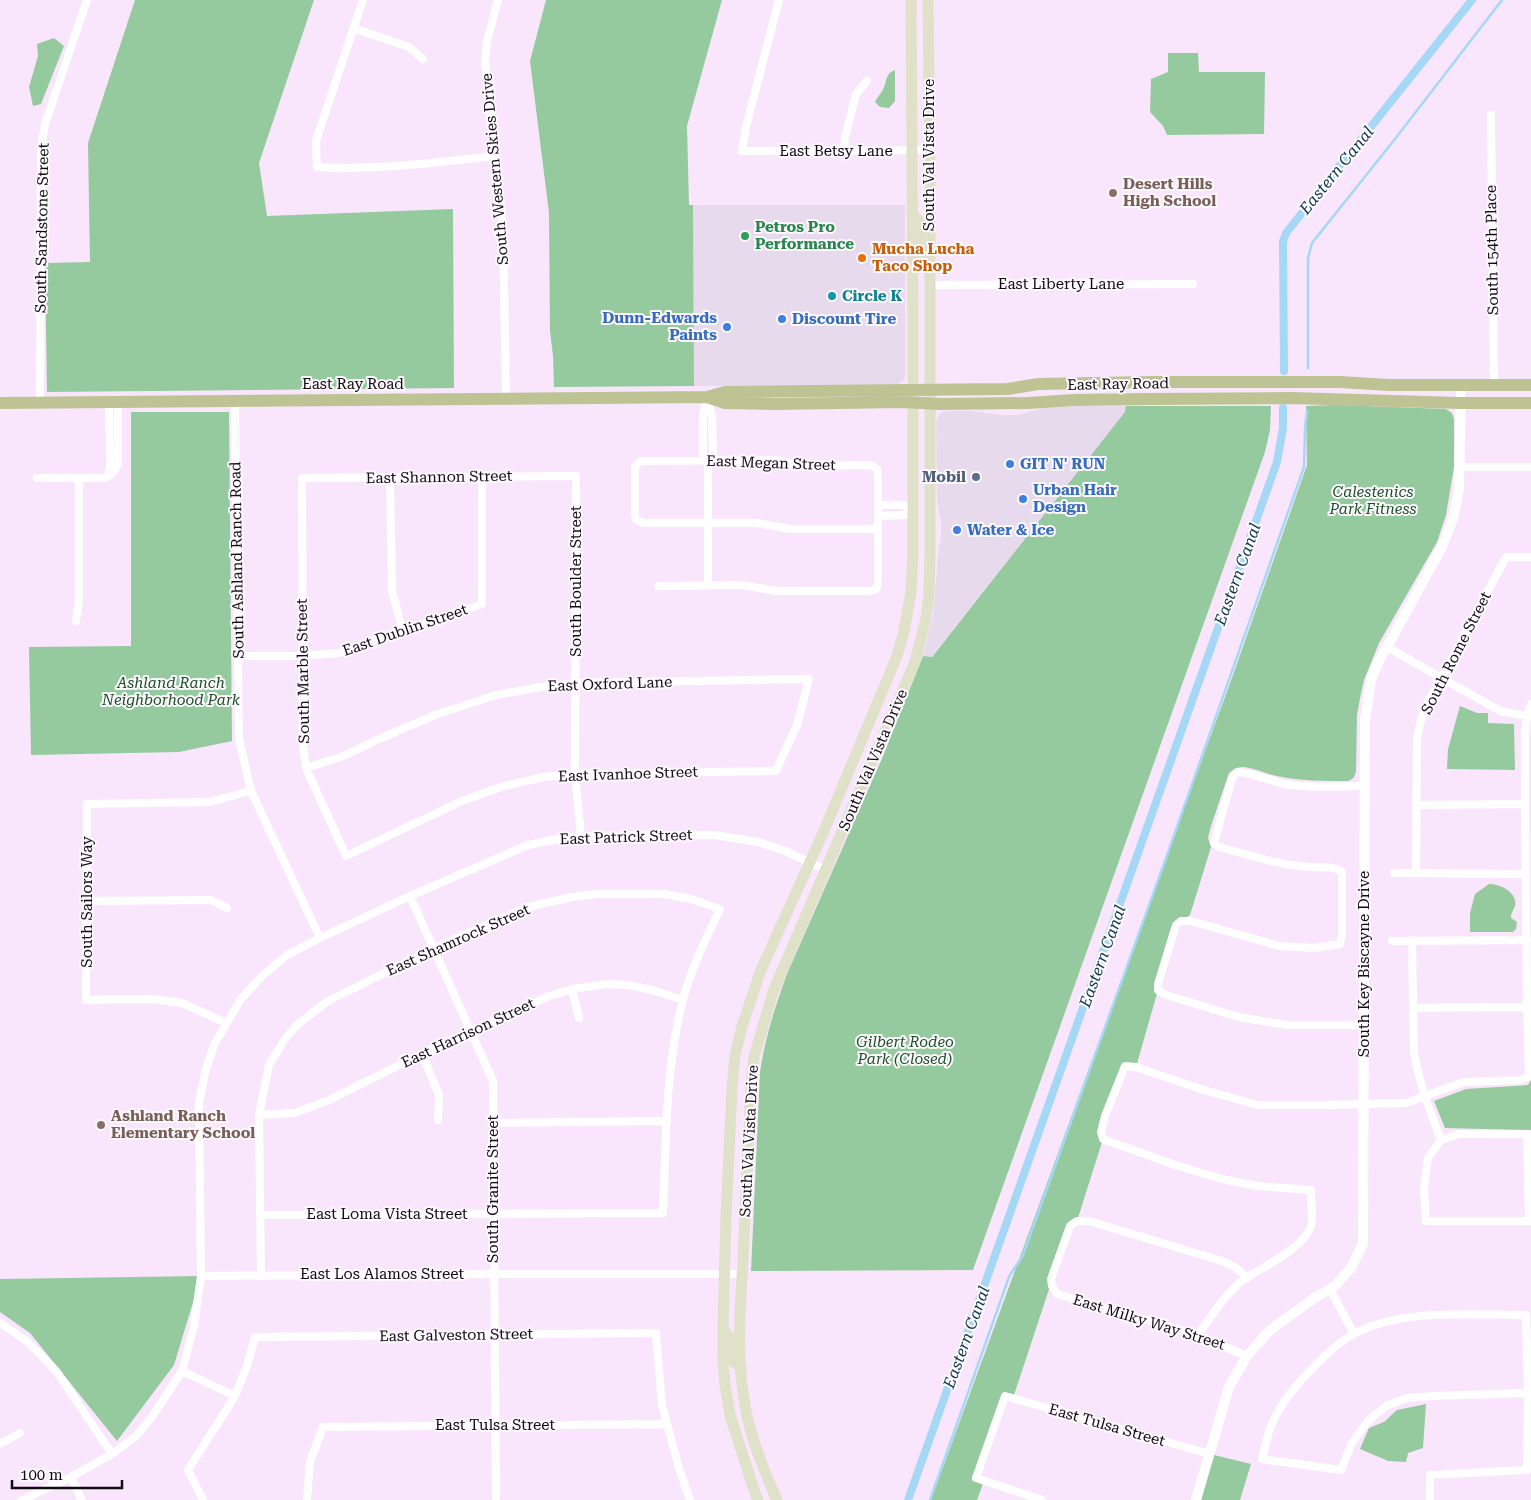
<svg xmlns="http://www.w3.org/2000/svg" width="1531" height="1500" viewBox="0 0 1531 1500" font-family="'Roboto Serif',serif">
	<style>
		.commercial { fill: #e8daed }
		.green { fill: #94ca9d }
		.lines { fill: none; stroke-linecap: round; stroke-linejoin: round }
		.stream { stroke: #a5d8f6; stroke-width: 2.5 }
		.canal { stroke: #a5d8f6; stroke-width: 8 }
		.minor { stroke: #fff; stroke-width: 8 }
		.tertiary { stroke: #fff; stroke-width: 10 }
		.secondary { stroke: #dfe1c9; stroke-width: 11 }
		.primary { stroke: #bec394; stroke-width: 12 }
		.education-dot { fill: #8d6e63; stroke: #fdf9fe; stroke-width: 2 }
		.leisure-dot { fill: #2e9e5b; stroke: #fdf9fe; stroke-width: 2 }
		.food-dot { fill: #e8710a; stroke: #fdf9fe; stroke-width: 2 }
		.culture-dot { fill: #0f9aa8; stroke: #fdf9fe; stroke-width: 2 }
		.shop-dot { fill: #3f7fe0; stroke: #fdf9fe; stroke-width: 2 }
		.service-dot { fill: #5c6f8a; stroke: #fdf9fe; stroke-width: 2 }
		.labels { text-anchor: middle; stroke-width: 4; stroke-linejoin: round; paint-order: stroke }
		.street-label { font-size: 15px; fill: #100a11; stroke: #fdf9fe }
		.education-label { font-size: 15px; font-weight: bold; fill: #785e54; stroke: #fdf9fe; text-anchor: start }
		.leisure-label { font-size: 15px; font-weight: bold; fill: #27864d; stroke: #fdf9fe; text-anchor: start }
		.food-label { font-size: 15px; font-weight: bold; fill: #c56008; stroke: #fdf9fe; text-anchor: start }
		.culture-label { font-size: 15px; font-weight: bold; fill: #0d838f; stroke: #fdf9fe; text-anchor: start }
		.shop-label { font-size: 15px; font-weight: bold; fill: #366cbe; stroke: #fdf9fe; text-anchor: start }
		.service-label { font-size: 15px; font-weight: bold; fill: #4e5e75; stroke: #fdf9fe; text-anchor: end }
		.park-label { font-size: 15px; font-style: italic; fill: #1a4f28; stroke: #fdf9fe }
		.water-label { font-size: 16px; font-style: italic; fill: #0c3549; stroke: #fdf9fe }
	</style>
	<rect width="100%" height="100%" fill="#f9e6fc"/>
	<path class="commercial" d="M693 205H905V376L904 380 897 385 694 386Z
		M1078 406H1126V412L931 657 923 656 933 615 938 555 941 537V522L937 498 936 421 939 414 946 411H971L1001 415H1018L1044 408Z"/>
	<path class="green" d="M135 0H314L259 163 267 216 453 209 454 388 47 392 45 263 90 262 88 143Z
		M546 0H722L687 126 689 205H693L694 386 554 387 553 356 550 331 549 213 530 61Z
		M54 38 64 46 41 104 33 106 29 87 38 56 37 44Z
		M1168 53H1198L1199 72H1265L1264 134 1167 135 1163 126 1150 112 1151 79 1168 72Z
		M895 70V101L889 108 880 107 875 102C877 97 882 93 884 87 887 80 886 73 895 70Z
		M1336 405 1446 409 1452 413 1454 419V467L1446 515 1437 542 1379 643 1364 680 1360 698 1357 715 1356 771C1355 776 1354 779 1348 781 1324 781 1301 781 1277 776 1266 774 1255 768 1243 767 1237 767 1233 770 1229 773L1211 826 1208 838 1211 847 1190 915 1181 921 1158 990 1136 1067H1125L1105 1116 1103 1139 1077 1221 1070 1226 1013 1398 1006 1396 976 1478 984 1481 977 1500H931L1233 675 1307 465 1306 406Z
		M1126 406H1271L1270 430 1265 452 973 1270 751 1271 760 1072C765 1038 775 1007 787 974L883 756 923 656 932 657 1125 412Z
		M131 412H229L232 741 179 752 31 755 29 647 131 646Z
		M1460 706 1477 713H1488V723L1514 724 1515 770 1447 769 1448 749Z
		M1489 884C1500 884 1518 892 1515 906 1513 911 1511 913 1511 918L1517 922 1516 929 1513 932H1470V913L1475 894Z
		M1531 1080V1130L1445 1128 1434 1101 1466 1089 1528 1085Z
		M201 1276 174 1365 117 1441 30 1333 0 1312V1279Z
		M1426 1404 1423 1448 1408 1453 1406 1462 1388 1461 1360 1449 1369 1428 1384 1422 1397 1410Z
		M1210 1454 1251 1464 1240 1500H1196Z"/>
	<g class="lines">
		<path class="stream" d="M1308 368V258L1312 243 1395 139 1502 0
			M930 1500 1009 1277C1013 1269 1019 1263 1023 1255L1165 861 1304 467 1305 429 1307 411"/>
		<path class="canal" d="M1284 371 1283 242 1286 233 1472 0
			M908 1500 1277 462 1283 428V408"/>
		<path class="minor" d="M363 0 316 141 317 167C374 171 438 162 495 156
			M498 0 487 42 485 62 503 226 506 399
			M779 0 746 127 742 151 930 150
			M353 28 409 47 423 59
			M1491 115 1494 386
			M844 151 845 138 856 94 867 81
			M929 285 1193 284
			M707 397 712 416 713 460
			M235 401 239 739 251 791 320 938
			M40 402 41 148 45 124 87 0
			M703 460V415L706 399
			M1460 467H1531
			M108 476 110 466 109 402
			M390 477 392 591 403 631
			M37 478H105L113 473 118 464V402
			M878 505H904L912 512 904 515 878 516
			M708 585V460
			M658 586 743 585 776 591H871L876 589 878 584V472L877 469 871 465 806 466 774 460 640 461 635 467V515L636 519 643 523H757L790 529H878
			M76 621 79 601V478
			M1387 647 1500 711 1527 716
			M238 656H302L339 653 482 604V476
			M306 768 346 755 379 739 435 715 496 695 541 687 576 683 809 679 797 725 776 771 575 774 544 777 504 786 462 801 346 856 306 768 303 744 302 478 576 476 575 774 581 836
			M1416 805 1525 804
			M1394 873 1526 874
			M1416 873 1417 738 1420 724 1426 705 1442 677 1506 557H1531
			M410 896 493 1081 496 1500
			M87 901 211 900 227 908
			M1412 940 1414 1052C1419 1083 1430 1111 1441 1140
			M1392 941 1527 940
			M572 989 579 1018
			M1413 1008 1527 1007
			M226 1023 182 1003 152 999 86 1000 87 804 209 802 251 791
			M1363 1025H1288L1262 1021 1239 1017 1166 995 1158 990V984L1176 925 1181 921H1191L1279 946 1314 948 1340 944 1342 935V872C1332 865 1324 868 1312 867 1280 866 1250 855 1219 847L1214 843 1232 778 1237 772C1255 773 1272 782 1290 785 1314 788 1339 787 1364 786
			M422 1054 439 1095 438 1120
			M259 1115 294 1113 327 1101 422 1054 549 996 572 989 606 984 629 985 652 990 683 1000
			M493 1123 667 1121
			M1441 1140 1428 1158 1424 1188 1426 1221H1531
			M1441 1140 1459 1134H1527L1529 1221
			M260 1215 663 1213C666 1142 665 1069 683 1000 691 969 706 939 720 909L691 899 664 894H597L572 897 528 907 513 913 433 949 328 1001 298 1024 285 1039 269 1065 259 1115 261 1276
			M201 1276 494 1274H742
			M1330 1289 1354 1334
			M0 1323 27 1341 57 1372 112 1454
			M1198 1335C1211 1317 1224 1295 1242 1281 1260 1268 1305 1248 1311 1226 1313 1216 1311 1201 1311 1190L1258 1186 1222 1179 1175 1165 1103 1139 1101 1132 1105 1116 1125 1066 1136 1067 1207 1091 1258 1105H1326L1406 1103 1464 1082 1521 1080 1529 1076 1527 1007 1525 804V735L1527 716 1531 704
			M1247 1356 1198 1335 1057 1294 1052 1286 1051 1279 1070 1226 1077 1221H1089L1222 1261 1235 1267 1248 1278
			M182 1371 235 1396
			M0 1444 20 1433
			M71 1477 82 1500
			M22 1500 71 1477 112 1454 135 1437 152 1417 182 1371 194 1326 201 1276 199 1103 205 1073 214 1045 241 999 262 976 287 955 320 938 410 896 528 845 558 839 581 836 714 835 758 842 785 851 826 870
			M203 1500 188 1470 235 1396 247 1366 255 1337 656 1333 662 1405 679 1468 690 1500
			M307 1500 310 1462 323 1427 666 1424
			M1042 1500 976 1478 1005 1396 1210 1454
			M1430 1500V1475L1527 1470 1528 1393 1526 1315C1473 1315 1402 1308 1354 1334 1339 1342 1327 1353 1316 1365 1297 1383 1281 1402 1271 1426 1267 1436 1265 1448 1262 1459L1341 1470 1352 1443 1368 1421 1386 1406 1407 1398 1433 1396 1528 1393"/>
		<path class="tertiary" d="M1196 1500 1229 1387 1247 1356 1267 1333 1277 1325 1316 1297 1335 1286 1351 1268 1363 1244 1365 720 1371 680 1378 663 1442 547 1453 519 1459 489 1461 386"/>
		<path class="secondary" d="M914 216 919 221 922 259 927 266
			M724 1330 731 1340 733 1361 741 1368
			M758 1500 754 1490 730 1415 725 1385 723 1362V1325L726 1216 732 1089 735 1056 742 1026 761 970 823 833 897 656 904 631 911 592 913 556V316L911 0
			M777 1500C764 1471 752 1442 746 1411 736 1362 740 1309 743 1260 746 1202 748 1144 751 1086L754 1057 773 992 915 662 926 618 929 594 930 555V160L928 0"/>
		<path class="primary" d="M707 397 725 403 776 404 902 402 940 404 1028 403 1074 400 1148 399 1292 398 1460 403H1531
			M0 403 707 397 725 392 1008 389 1038 384 1151 382H1340L1389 385H1531"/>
	</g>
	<g class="education-dot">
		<circle cx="1113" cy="193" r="5"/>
		<circle cx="101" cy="1125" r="5"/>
	</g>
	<circle class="leisure-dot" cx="745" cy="236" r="5"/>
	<circle class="food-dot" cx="862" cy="258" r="5"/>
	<circle class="culture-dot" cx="832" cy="296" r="5"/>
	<g class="shop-dot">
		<circle cx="782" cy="319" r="5"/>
		<circle cx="727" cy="327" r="5"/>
		<circle cx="1010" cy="464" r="5"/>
		<circle cx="1023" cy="499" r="5"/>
		<circle cx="957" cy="530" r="5"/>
	</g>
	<circle class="service-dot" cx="976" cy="477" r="5"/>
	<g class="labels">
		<g class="street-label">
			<text x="836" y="156">East Betsy Lane</text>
			<text transform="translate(929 155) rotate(-90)" y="5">South Val Vista Drive</text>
			<text transform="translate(495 169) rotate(-95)" y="5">South Western Skies Drive</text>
			<text transform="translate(42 228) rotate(-89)" y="5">South Sandstone Street</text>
			<text transform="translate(1492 250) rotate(-91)" y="5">South 154th Place</text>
			<text x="1061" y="289">East Liberty Lane</text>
			<text x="353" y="389">East Ray Road</text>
			<text transform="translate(1118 384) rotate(-1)" y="5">East Ray Road</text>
			<text transform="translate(771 463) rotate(2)" y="5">East Megan Street</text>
			<text transform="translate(439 477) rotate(-1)" y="5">East Shannon Street</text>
			<text transform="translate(237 560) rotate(-91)" y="5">South Ashland Ranch Road</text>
			<text transform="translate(576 581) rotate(-90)" y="5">South Boulder Street</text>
			<text transform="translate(405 630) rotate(-19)" y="5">East Dublin Street</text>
			<text transform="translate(1456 653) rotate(-63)" y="5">South Rome Street</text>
			<text transform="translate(303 671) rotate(-91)" y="5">South Marble Street</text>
			<text transform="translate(610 684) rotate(-2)" y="5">East Oxford Lane</text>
			<text transform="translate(873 760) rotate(-67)" y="5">South Val Vista Drive</text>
			<text transform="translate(628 774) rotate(-2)" y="5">East Ivanhoe Street</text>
			<text transform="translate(626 837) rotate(-2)" y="5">East Patrick Street</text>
			<text transform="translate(87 902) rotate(-90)" y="5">South Sailors Way</text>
			<text transform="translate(458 940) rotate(-24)" y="5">East Shamrock Street</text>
			<text transform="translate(1364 964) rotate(-90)" y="5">South Key Biscayne Drive</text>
			<text transform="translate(468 1033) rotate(-25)" y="5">East Harrison Street</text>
			<text transform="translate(749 1141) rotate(-87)" y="5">South Val Vista Drive</text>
			<text transform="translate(493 1189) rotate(-90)" y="5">South Granite Street</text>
			<text x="387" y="1219">East Loma Vista Street</text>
			<text x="382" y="1279">East Los Alamos Street</text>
			<text transform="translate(1149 1322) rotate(17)" y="5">East Milky Way Street</text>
			<text transform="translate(456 1335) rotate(-1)" y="5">East Galveston Street</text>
			<text x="495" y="1430">East Tulsa Street</text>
			<text transform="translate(1107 1425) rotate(16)" y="5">East Tulsa Street</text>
		</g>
		<g class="education-label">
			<text x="1123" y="189">Desert Hills<tspan x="1123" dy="17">High School</tspan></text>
			<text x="111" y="1121">Ashland Ranch<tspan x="111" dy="17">Elementary School</tspan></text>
		</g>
		<g class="leisure-label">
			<text x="755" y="232">Petros Pro<tspan x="755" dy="17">Performance</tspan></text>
		</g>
		<g class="food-label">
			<text x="872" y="254">Mucha Lucha<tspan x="872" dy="17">Taco Shop</tspan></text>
		</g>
		<g class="culture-label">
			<text x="842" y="301">Circle K</text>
		</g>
		<g class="shop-label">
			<text x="717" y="323" text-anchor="end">Dunn-Edwards<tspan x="717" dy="17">Paints</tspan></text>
			<text x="792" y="324">Discount Tire</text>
			<text x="1020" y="469">GIT N' RUN</text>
			<text x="1033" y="495">Urban Hair<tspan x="1033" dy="17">Design</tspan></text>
			<text x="967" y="535">Water &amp; Ice</text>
		</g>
		<g class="service-label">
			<text x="966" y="482">Mobil</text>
		</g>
		<g class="park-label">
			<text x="1373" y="497">Calestenics<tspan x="1373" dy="17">Park Fitness</tspan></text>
			<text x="171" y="688">Ashland Ranch<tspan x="171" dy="17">Neighborhood Park</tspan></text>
			<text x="905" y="1047">Gilbert Rodeo<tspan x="905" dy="17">Park (Closed)</tspan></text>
		</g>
		<g class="water-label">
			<text transform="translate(1336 170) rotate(-51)" y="6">Eastern Canal</text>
			<text transform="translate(1237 574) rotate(-70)" y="6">Eastern Canal</text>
			<text transform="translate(1102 956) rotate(-70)" y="6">Eastern Canal</text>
			<text transform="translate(966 1337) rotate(-70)" y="6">Eastern Canal</text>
		</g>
	</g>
	<path d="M12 1480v8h110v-8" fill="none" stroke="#100a11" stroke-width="2.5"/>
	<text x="20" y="1480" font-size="15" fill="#100a11" stroke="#fdf9fe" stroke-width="4" paint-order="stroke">100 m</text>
</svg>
